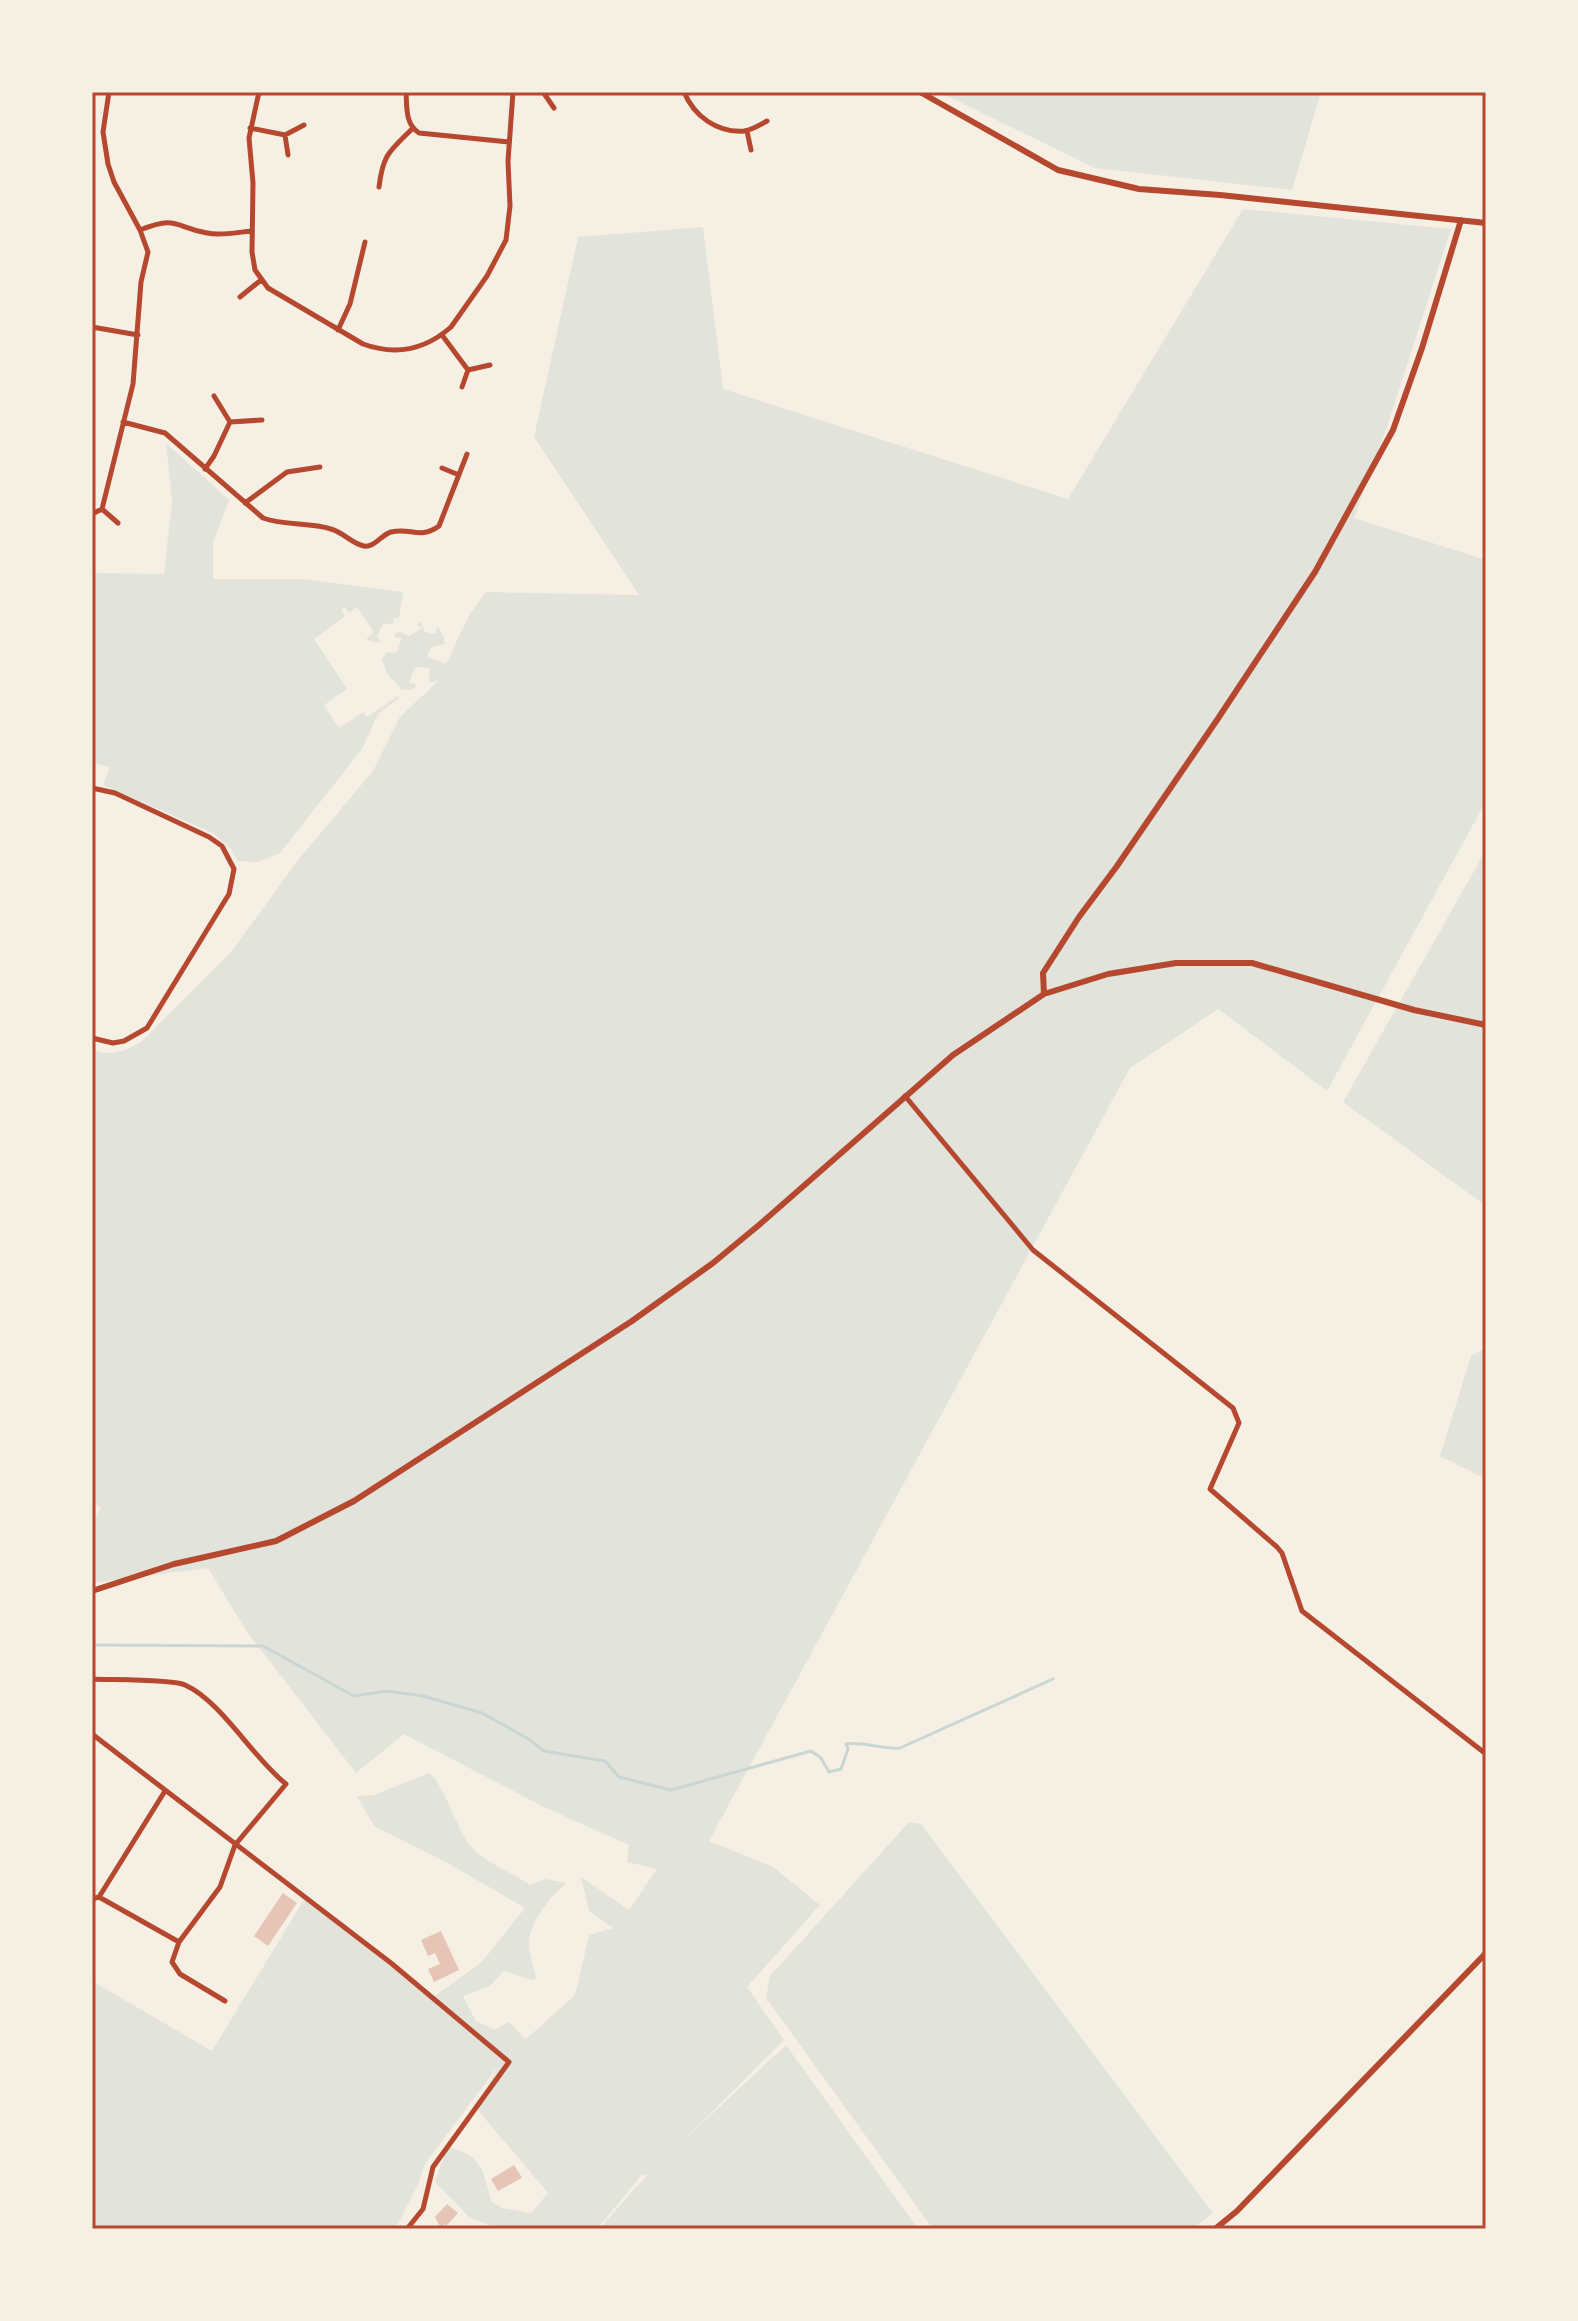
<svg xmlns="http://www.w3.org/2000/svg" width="1578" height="2321" viewBox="0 0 1578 2321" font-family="'Source Serif 4',serif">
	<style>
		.green { fill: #e2e4dc }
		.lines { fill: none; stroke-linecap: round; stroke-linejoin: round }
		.stream { stroke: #c9d6d2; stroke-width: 3 }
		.building { fill: #e6c5b7 }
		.minor { stroke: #b5482f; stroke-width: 5 }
		.tertiary { stroke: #b5482f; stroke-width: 6 }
		.neatline { fill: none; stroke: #b5482f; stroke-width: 3 }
	</style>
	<rect width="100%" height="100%" fill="#f6efe4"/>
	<path class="green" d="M939 92H1321L1292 190 1095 168Z
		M1243 209 1451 229 1387 427 1354 518 1486 560V801L1327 1091 1218 1009 1130 1068 709 1841 773 1867 820 1905 747 1987 784 2040 683 2141 786 2045 918 2229H599L648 2174 641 2176 597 2229H499L469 2217 435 2182 447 2147C481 2154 484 2171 491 2201L502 2208 531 2213 548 2193 476 2108 499 2065 425 2164 418 2185 395 2229H92V1981L212 2051 305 1898 432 1998 481 1963 525 1908 446 1862 374 1826 357 1796 374 1795 429 1773C443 1783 456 1826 468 1843 482 1862 510 1871 530 1885L545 1879 566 1883C549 1898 528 1923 529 1947 530 1957 534 1968 536 1978L532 1980 504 1971 490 1986 463 1996 476 2021 495 2030 508 2022 526 2039 575 1995 589 1935 613 1928 589 1911 581 1877 629 1910 657 1869 627 1862 629 1845 544 1807 404 1734 356 1773 247 1632 208 1568 92 1583V1525L101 1507 92 1503V1050C111 1056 123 1052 141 1042L231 952 298 860 373 771 400 717 438 681 430 682 429 668 415 667 409 683 417 684 414 689 402 690 387 673 382 659 387 652 396 653 402 638 394 637 395 633 400 632 409 636 422 628 417 624 420 621 425 632 436 634 437 625 443 635 445 644 431 647 427 657 446 664 469 615 486 592 639 595 534 437 578 237 703 227 723 389 1068 499Z
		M166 443 229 500 213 543V579H304L403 592 399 618H394L393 625 384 623 377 635 381 643 366 640 374 632 357 607 349 613 345 607 341 610 345 616 314 639 347 689 324 705 339 728 363 712 367 717 398 696 399 698 378 714 362 749 280 853 258 862 238 861 230 848 213 833 103 785 110 767 92 763V573L164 574 172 501Z
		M1486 850V1206L1343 1102Z
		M1486 1348V1479L1440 1456 1471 1356Z
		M909 1822 921 1824 1213 2213 1192 2229H933L766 1998 770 1976Z"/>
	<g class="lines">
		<path class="stream" d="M92 1645 263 1646 354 1696 387 1691 423 1696 482 1713 527 1738 544 1751 605 1761 619 1777 671 1790 811 1751 821 1758 829 1772 841 1769 848 1749 846 1744C865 1741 881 1750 900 1748L1053 1679"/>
	</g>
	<path class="building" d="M283 1893 297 1903 268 1946 254 1936Z
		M441 1931 459 1970 434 1982 428 1969 440 1964 435 1953 428 1956 421 1940Z
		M514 2165 522 2178 498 2191 491 2179Z
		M447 2204 458 2213 446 2226 444 2224 441 2228 435 2217Z"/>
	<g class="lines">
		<path class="minor" d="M259 92 249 138 253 183 252 252 255 270 268 288 363 344C396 356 425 350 451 327L487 276 506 240 510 206 508 161 513 92
			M406 92C407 107 405 124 419 133L509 142
			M543 92 554 108
			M684 92C694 116 717 133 744 131 752 130 760 125 767 121
			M250 128 285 135
			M747 131 751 150
			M288 155 285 135 304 125
			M379 187C383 154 389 152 412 129
			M140 230C178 215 174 227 207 233 222 236 238 232 252 231
			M240 297 261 280
			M92 327 138 335
			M338 330 350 304 365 242
			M442 335 468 370
			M462 387 468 370 490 365
			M214 396 230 422 262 420
			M123 422 165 433 263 518C285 526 309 522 331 529 343 532 352 544 364 546 374 548 381 535 391 532 410 527 420 540 439 526L467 454
			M442 468 459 475
			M205 469 214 456 230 422
			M245 503 287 472 320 467
			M102 509 133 384 141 282 148 252 140 230 114 182 108 164 103 132 109 92
			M92 514 102 509 118 523
			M92 788 115 793 209 837 222 846 234 869 229 894 147 1028 124 1041 113 1043 92 1038
			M905 1096 1033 1250 1233 1408 1239 1423 1210 1489 1277 1547 1282 1553 1302 1611 1486 1754
			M92 1679C109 1680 173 1679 185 1685 221 1701 252 1757 286 1784L235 1845 220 1887 179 1942 172 1962 180 1974 225 2001
			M92 1734 391 1963 509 2062 433 2167 423 2209 407 2229
			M99 1897 165 1791
			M92 1899 99 1897 179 1942"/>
		<path class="tertiary" d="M920 92 1058 170 1139 189 1220 195 1486 223
			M1044 994 1043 973 1079 917 1117 866 1217 720 1315 572 1393 430 1422 348 1461 220
			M92 1591 174 1564 276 1541 354 1501 632 1321 713 1263 759 1225 953 1055 1044 994 1108 974 1176 963H1252L1414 1010 1486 1025
			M1215 2229 1237 2211 1486 1953"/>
	</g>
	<rect width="1578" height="2321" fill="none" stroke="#f6efe4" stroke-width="188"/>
	<rect x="94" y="94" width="1390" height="2133" class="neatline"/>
</svg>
